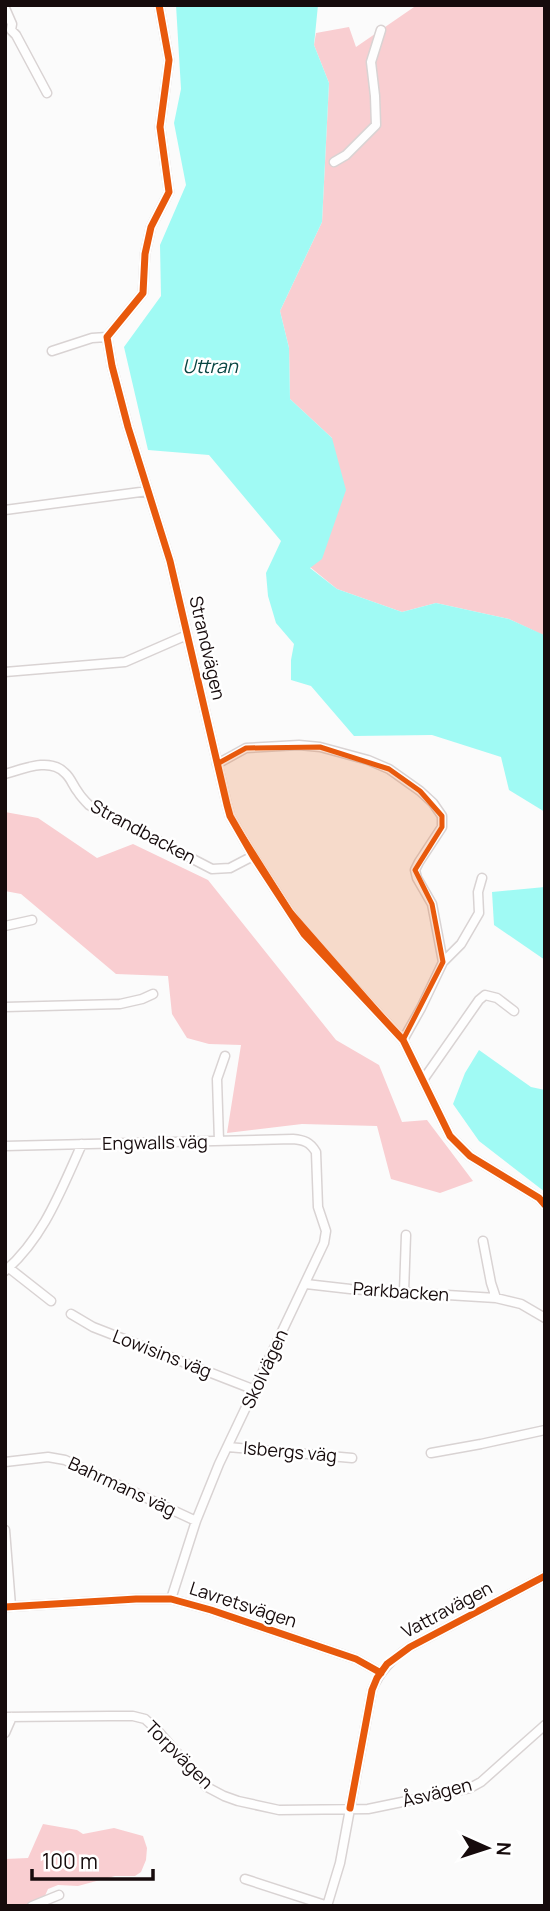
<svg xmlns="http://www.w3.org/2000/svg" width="550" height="1911" viewBox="0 0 550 1911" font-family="Manrope,sans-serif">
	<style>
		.forest { fill: #f9ced1 }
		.water { fill: #a0faf4 }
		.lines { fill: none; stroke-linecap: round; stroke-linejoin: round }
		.minor-casing { stroke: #d9d3d3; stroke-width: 11 }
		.minor { stroke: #fefefe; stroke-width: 8 }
		.cycleway-casing { stroke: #fff; stroke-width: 11 }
		.cycleway { stroke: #e8590c; stroke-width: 7 }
		.marked { fill: #e8590c; fill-opacity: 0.2; stroke: #e8590c; stroke-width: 5; stroke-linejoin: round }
		.labels { text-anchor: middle; stroke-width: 5; stroke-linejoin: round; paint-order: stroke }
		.street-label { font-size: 18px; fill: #160b0c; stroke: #fff }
		.water-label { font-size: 19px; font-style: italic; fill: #094643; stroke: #fff }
	</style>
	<rect width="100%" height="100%" fill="#fbfbfb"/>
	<path class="forest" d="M417 5H545V636L509 619 436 603 402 612 337 589 310 567 332 438 290 399 289 348 280 311 322 222 329 83 314 45 316 33 349 27 356 47Z
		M5 812 38 818 97 858 133 844 208 880 336 1040 379 1065 402 1122 427 1120 473 1181 440 1193 391 1179 377 1126 302 1124 227 1133 241 1045 209 1044 187 1038 172 1014 168 976 116 974 21 894 5 891Z
		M43 1824 77 1830 83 1834 114 1828 143 1836 147 1848 146 1860 141 1872 135 1876H115L78 1886 58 1885 48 1889 44 1898 25 1906H5V1859L28 1858Z"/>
	<path class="water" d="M176 5H318L314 45 329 83 322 222 280 311 289 348 290 399 332 438 346 490 322 559 310 568 337 589 402 612 436 603 509 619 544 635 545 812 509 790 501 757 432 735 354 736 311 686 291 680V660L294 644 276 623 268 596 266 573 281 541 209 455 148 450 124 347 161 296 160 245 186 185 174 123 181 89Z
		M545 887V960L494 925 492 892Z
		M479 1050 531 1087 545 1090V1192L479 1141 453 1104 465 1073Z"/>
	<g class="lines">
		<g class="minor-casing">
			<path id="minor" d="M159 5 169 60 160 127 169 192 151 227 145 254 143 293 107 337 112 366 128 427 170 561 227 805 230 816 253 856 304 934 403 1040 450 1136 470 1156 539 1198 545 1205
				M5 8 12 24 11 30 16 35 47 93
				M334 162 346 155 376 125 375 96 371 62 381 30
				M52 351 92 338 107 337
				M5 510 148 491
				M5 672 125 662 187 635
				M217 764 246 748 299 745 320 747 368 760 389 769 420 791 433 803 442 816V827L419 862 415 870 417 878 432 904 443 962 421 1008 403 1040
				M5 774C23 769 50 757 65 773 71 778 73 786 78 792 81 797 85 801 89 805L212 869 230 868 253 856
				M5 926 32 920
				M443 962 461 944 479 913 478 892 482 878
				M5 1007 120 1004 142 999 153 994
				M423 1080 479 1000 485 995 497 998 514 1011
				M219 1141 217 1079 225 1056
				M5 1146 293 1139C304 1140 310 1142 316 1152L318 1207 326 1231 324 1243 219 1464 196 1521 171 1599
				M483 1241 491 1283 496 1298
				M9 1268 51 1301
				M5 1271C44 1237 61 1190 82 1144
				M306 1284 350 1289 496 1298 521 1304 545 1318
				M404 1292 406 1235
				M71 1314 93 1327 255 1390
				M228 1447 352 1458
				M431 1453 481 1444 545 1430
				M5 1462 48 1457 65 1460 196 1521
				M5 1530 11 1606
				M5 1607 136 1599H171L211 1610 356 1659 381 1673
				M5 1717 110 1716H133L145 1719 157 1730 207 1787 224 1796 238 1801 279 1810 368 1809 470 1788 481 1782 545 1725
				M5 1733 12 1717
				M245 1879 328 1906
				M32 1906 59 1895
				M327 1906 340 1863 372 1690C380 1670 392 1659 410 1647L545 1576"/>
		</g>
		<use href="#minor" class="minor"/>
		<g class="cycleway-casing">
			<path id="cycleway" d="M159 5 169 60 160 127 169 192 151 227 145 254 143 293 107 337 112 366 128 427 170 561 227 805 230 816 253 856 304 934 403 1040 450 1136 470 1156 539 1198 545 1205
				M5 1607 136 1599H171L211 1610 356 1659 381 1673
				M350 1808 372 1690 377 1678 387 1664 410 1647 545 1576"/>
		</g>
		<use href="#cycleway" class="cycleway"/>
	</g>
	<path class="marked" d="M320 747 389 769 420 791 442 816V827L415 870 432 904 443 962 403 1040 290 911 230 816 217 764 246 748Z"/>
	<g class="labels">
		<g class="street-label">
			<text transform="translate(207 648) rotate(77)" y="6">Strandvägen</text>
			<text transform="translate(143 832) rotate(28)" y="6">Strandbacken</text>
			<text transform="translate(155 1143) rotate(-1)" y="6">Engwalls väg</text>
			<text transform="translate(401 1292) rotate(4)" y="6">Parkbacken</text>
			<text transform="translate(162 1354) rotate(21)" y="6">Lowisins väg</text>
			<text transform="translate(265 1369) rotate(-65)" y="6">Skolvägen</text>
			<text transform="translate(290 1452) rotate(5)" y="6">Isbergs väg</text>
			<text transform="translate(122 1487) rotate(25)" y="6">Bahrmans väg</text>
			<text transform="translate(243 1605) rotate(18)" y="6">Lavretsvägen</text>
			<text transform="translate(447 1610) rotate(-28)" y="6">Vattravägen</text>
			<text transform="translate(179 1755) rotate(45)" y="6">Torpvägen</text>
			<text transform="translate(437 1793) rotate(-14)" y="6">Åsvägen</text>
		</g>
		<g class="water-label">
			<text x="210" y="373">Uttran</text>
		</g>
	</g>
	<rect width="550" height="1911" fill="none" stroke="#160b0c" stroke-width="14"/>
	<g transform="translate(487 1848) rotate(93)" stroke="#ffffff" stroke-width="5" paint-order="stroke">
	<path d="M0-5L12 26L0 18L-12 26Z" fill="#160b0c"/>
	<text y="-10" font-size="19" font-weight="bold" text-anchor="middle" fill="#160b0c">N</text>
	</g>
	<path d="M32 1869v10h121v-10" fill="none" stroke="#160b0c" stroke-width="3.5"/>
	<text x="42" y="1869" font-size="21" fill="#160b0c" stroke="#ffffff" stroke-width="5" paint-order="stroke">100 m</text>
</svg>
